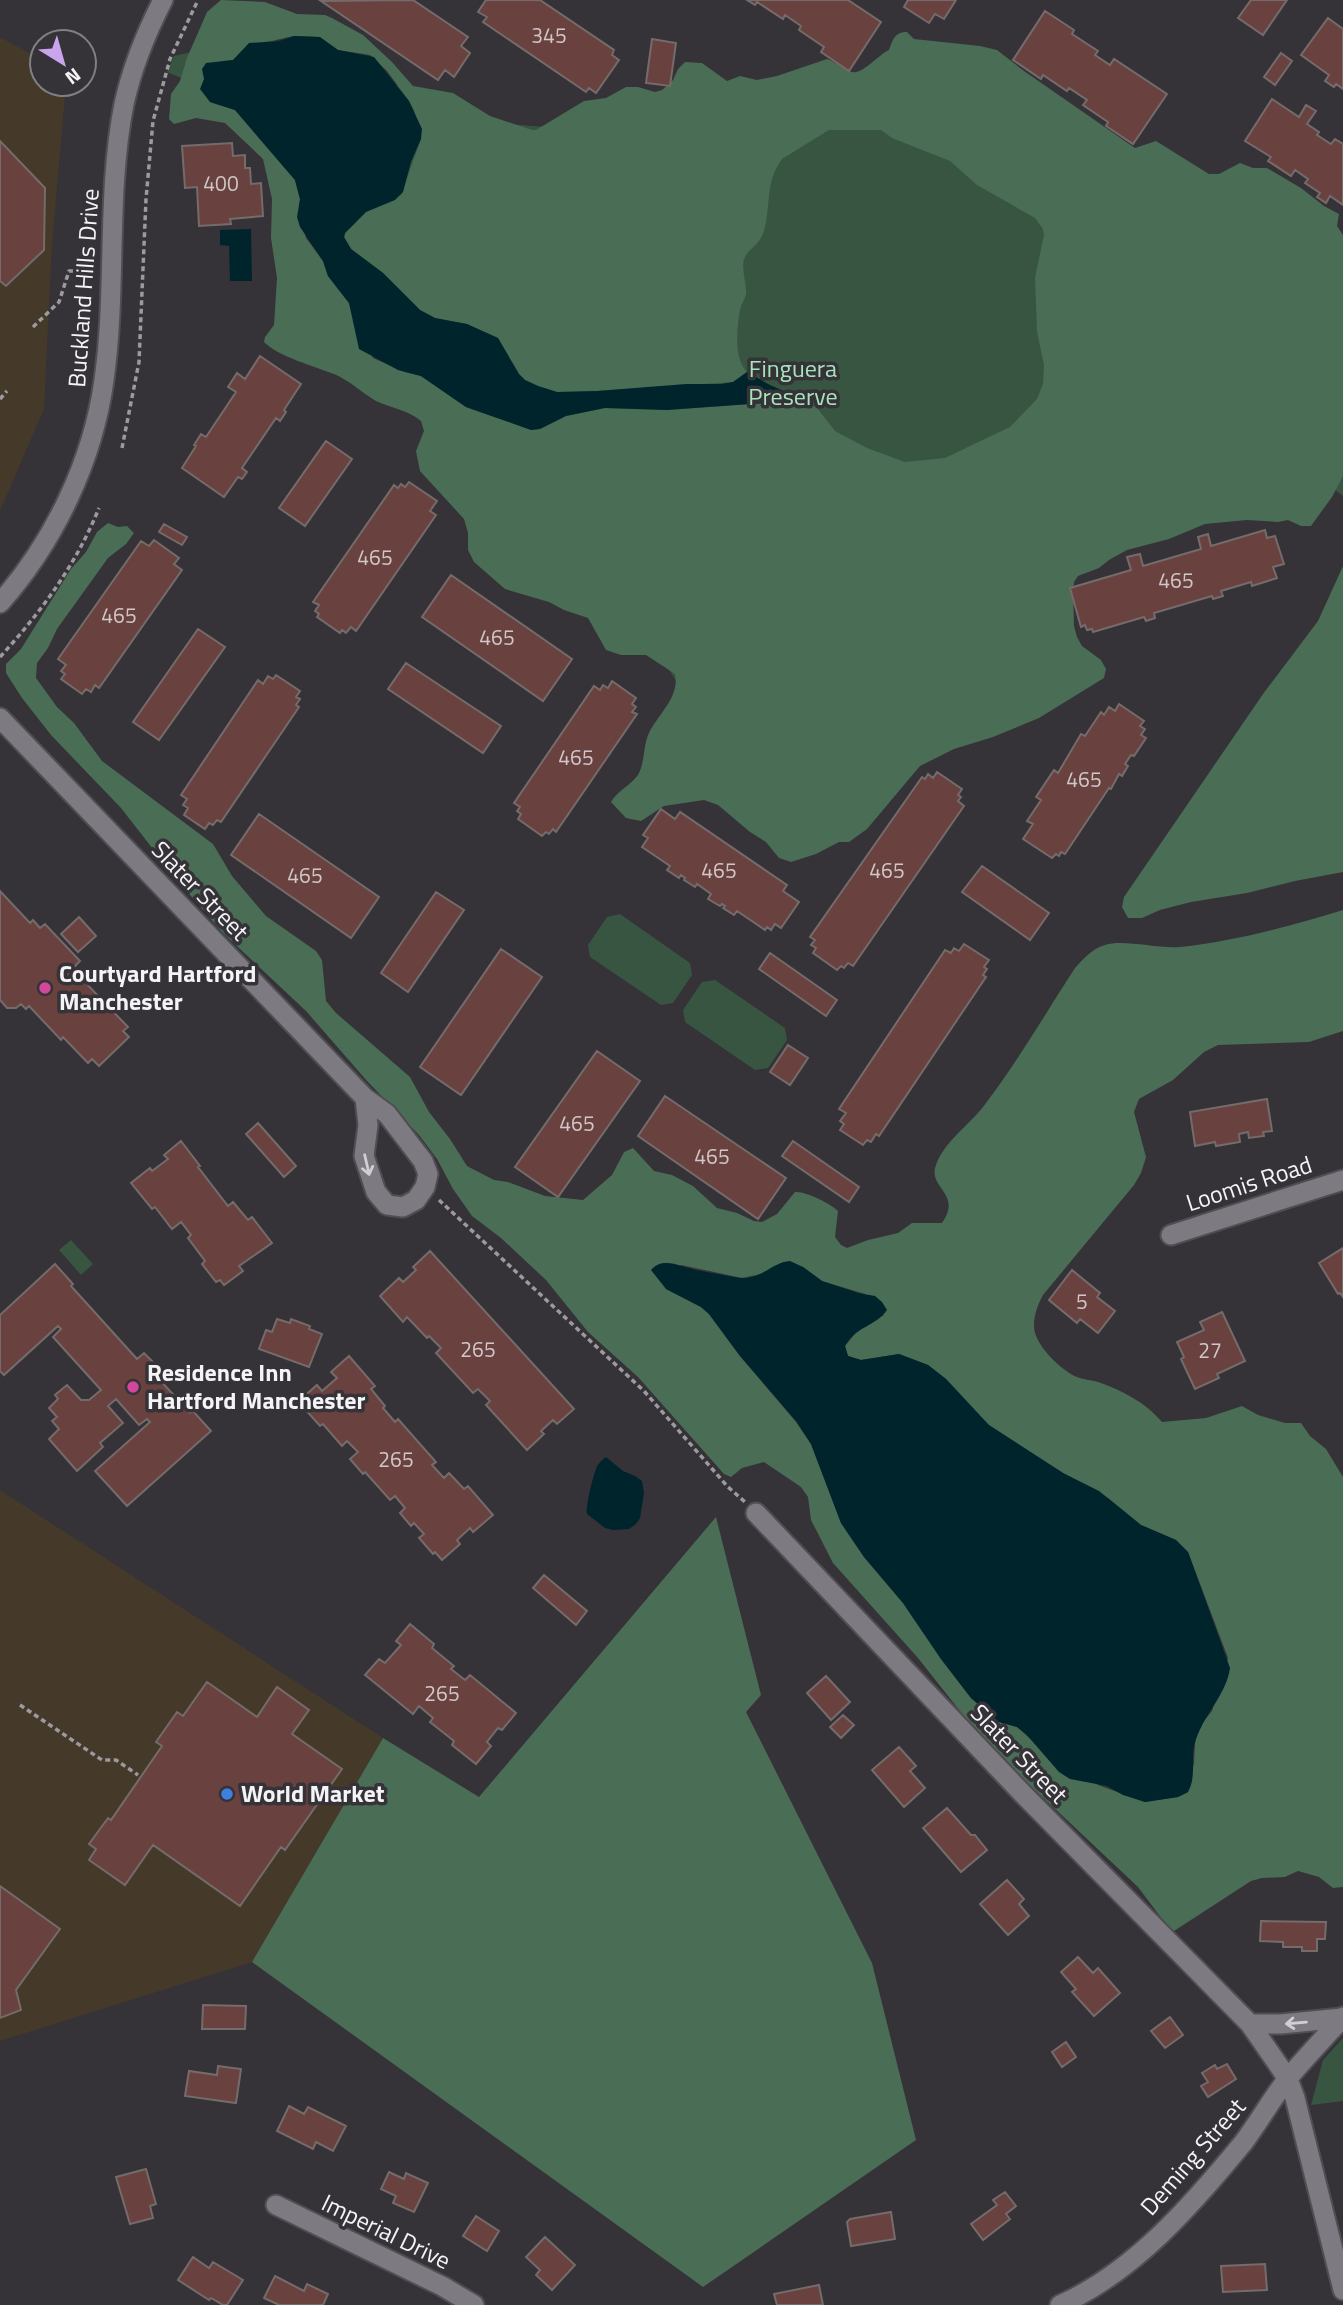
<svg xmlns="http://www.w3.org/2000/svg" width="1343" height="2305" viewBox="0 0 1343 2305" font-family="'Titillium Web',sans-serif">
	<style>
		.commercial { fill: #45392a }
		.green { fill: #385542 }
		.forest { fill: #4a6d56; fill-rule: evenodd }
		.water { fill: #00242c }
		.building { fill: #694240; stroke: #746b6a; stroke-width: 2 }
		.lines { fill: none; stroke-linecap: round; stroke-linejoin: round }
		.minor-casing { stroke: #504e53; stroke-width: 23 }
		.path { stroke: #9c9a9f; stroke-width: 3.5; stroke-dasharray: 5 3.5; stroke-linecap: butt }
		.minor { stroke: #7d7a81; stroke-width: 19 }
		.oneway { stroke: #d0cfd3 }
		.hotel-dot { fill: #d1479c; stroke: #353238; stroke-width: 2.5 }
		.shop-dot { fill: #3f7fe0; stroke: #353238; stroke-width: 2.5 }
		.labels { text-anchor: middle; stroke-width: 7; stroke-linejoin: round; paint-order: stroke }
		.number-label { font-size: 21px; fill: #d1c7c8 }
		.street-label { font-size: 24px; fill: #f4f3f6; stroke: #353238 }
		.park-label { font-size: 24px; fill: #a6e4bb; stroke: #353238 }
		.poi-label { font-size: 24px; font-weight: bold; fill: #f4f3f6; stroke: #353238; text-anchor: start }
	</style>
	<rect width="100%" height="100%" fill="#353238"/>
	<path class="commercial" d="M0 37 42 60V84H66L52 244 44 409 0 511Z
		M0 1490 383 1738 252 1962 0 2041Z"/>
	<path class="green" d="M262 36 503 124 590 130 802 103 1343 282V496L1305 467 704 729 634 609 285 122 167 72 174 56Z
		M620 914 690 963 692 975 673 1003 661 1005 590 957 588 945 607 917Z
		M715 980 785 1028 787 1040 768 1068 755 1070 685 1022 683 1010 702 982Z
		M71 1240 93 1264 81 1275 59 1250Z
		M1343 2038V2101L1311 2105 1323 2060Z"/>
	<path class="forest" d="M221 0 265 2 297 14 325 15 332 18 363 35 392 62 413 86 453 93 490 116 532 130H536L584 101 606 98 626 87H638L655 92 662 90 673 80 678 69 685 62 702 63 727 81 740 76 757 80 777 76 827 59C836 62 843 69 852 72 862 75 878 55 889 50 893 39 895 32 907 32L914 39 980 46 997 50 1024 71 1135 148 1156 141 1209 174H1219L1240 163 1253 168H1267L1301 188 1324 206 1339 214 1337 226 1343 235V476L1332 497 1311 526H1301L1288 520 1278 522 1247 520 1205 524 1169 539 1127 550 1109 560 1099 568 1078 576 1074 582 1073 592 1074 626 1077 637 1082 646 1101 660 1106 669 1104 678 1039 718 993 737 954 749 920 766 867 829 849 842H839L816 854 791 862 779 858 766 842 750 832 718 805 704 800 664 806 641 821 626 818 611 802C617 791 630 786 638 775 645 763 643 745 649 733 658 714 680 697 675 674L646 655H621L606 650 588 618 564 610 549 602 505 589 474 562 468 550V533L464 519 420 471 416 451 424 431 421 421C408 410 391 408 376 401 362 393 349 380 334 374 316 367 277 356 264 342L265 337 274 325 277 278 271 238 272 199 263 159 225 123 196 118 174 124 169 119 171 94 180 81 187 58 207 12ZM294 36 319 37 338 50 370 55 387 71 409 101 414 110 421 139 401 195 366 212 345 233 344 237 351 249 383 273 420 310 435 318 467 324 498 338 519 374 525 380 538 386 557 392 597 391 733 382 747 372C733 357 737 328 740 310 741 304 745 299 746 294 747 284 740 266 745 257 750 247 760 245 764 231 771 207 765 181 782 159L829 130H881L892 138 950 161 977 185 1035 218 1043 229 1044 235 1035 278 1037 331 1044 365 1043 384 1037 399 1010 427 945 458 905 462 867 448 835 431 817 408 804 400 667 410 605 408 566 416 540 429 531 430 466 407 421 376 405 372 373 358 349 303 328 276 323 261 306 238 299 213 300 199 295 180 235 110 210 102 204 79 222 61 233 60 248 46Z
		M108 523 118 527 127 526 134 533 126 544 108 558 57 629 48 648 37 663 36 678 57 707 74 723 102 761 213 844 232 876 266 916 316 951 322 960 326 1001 336 1013 410 1077 429 1112 450 1139 467 1166 494 1180 508 1182 545 1196 583 1200 612 1175 624 1152 633 1148 654 1171 672 1175 693 1186 717 1208 737 1213 754 1221 762 1222 777 1214 795 1192C805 1191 830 1203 838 1211L835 1237 841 1245 847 1248 868 1240 898 1233 912 1223H942C963 1193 927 1188 936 1165 944 1142 968 1126 983 1107 1017 1063 1045 1014 1075 968 1083 959 1093 948 1105 945 1124 939 1157 949 1180 947 1236 941 1290 926 1343 910V1031L1309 1042 1218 1045 1204 1052 1173 1080 1139 1099 1134 1112 1146 1157 1141 1173 1134 1185 1043 1295C1038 1304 1034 1315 1034 1325 1033 1344 1062 1371 1077 1377 1084 1380 1092 1380 1098 1382 1122 1390 1146 1403 1162 1422L1206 1418 1242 1406 1258 1415 1285 1423H1301L1310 1436 1326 1449 1343 1477V1887L1333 1888 1319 1877 1298 1871 1285 1877 1262 1878 1251 1881 1174 1931 1168 1927 1138 1887 1017 1773 971 1725 918 1658 833 1563 811 1520 808 1497 801 1487 764 1462 742 1468 731 1477 724 1474 638 1377 588 1332 546 1280 501 1238 472 1216 453 1189 437 1159 419 1135 367 1081 306 1011 223 933 177 880 121 808 51 735 22 698 6 673V664L21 649 71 569 86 552 97 532ZM784 1262 803 1267 822 1281 865 1294 884 1315 858 1330 845 1346 848 1356 861 1360 899 1354 928 1365 946 1379 988 1425 1063 1473 1108 1498 1141 1525 1176 1540 1188 1552 1228 1658 1212 1711 1203 1722 1195 1740 1194 1763 1188 1792 1178 1797 1145 1802 1098 1785 1036 1744 1017 1727 999 1722 971 1698 941 1659 903 1603 864 1557 841 1523 811 1444 796 1422 740 1356 709 1314 701 1307 666 1289 681 1265 742 1278 761 1274Z
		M1343 566V872L1295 881 1247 893 1191 902 1160 910 1142 918H1128L1122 907 1124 897 1263 694 1318 621Z
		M716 1517 761 1695 746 1712 872 1963 916 2140 703 2287 252 1962 383 1738 479 1797Z"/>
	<path class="water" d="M294 36 320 37 338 50 374 57 409 101 422 129 421 139 411 162 403 192 395 200 366 212 345 233 344 237 351 249 383 273 420 310 435 318 467 324 498 338 519 374 525 380 538 386 557 392 597 391 686 384H721L733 382 747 372 770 385 804 400 667 410 605 408 566 416 540 429 531 430 466 407 421 376 398 370 359 349 349 303 328 276 323 261 300 227 297 217 300 199 295 180 235 110 210 102 200 89 204 79 202 69 206 63 233 60 249 43 279 41Z
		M251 229 252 281H230L229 246 220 245V230Z
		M790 1261 803 1267 822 1281 858 1293 875 1296 882 1302 887 1310C875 1327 856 1326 845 1346L848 1356 861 1360 899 1354 928 1365 946 1379 989 1425 1063 1473 1099 1491 1141 1525 1176 1540 1188 1552 1230 1668C1226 1696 1202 1716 1195 1743 1190 1759 1197 1776 1188 1792L1178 1797 1145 1802 1123 1795 1107 1786 1070 1779 1059 1772 1026 1734 1017 1727 999 1722 971 1698 941 1659 903 1603 864 1557 841 1523 811 1444 796 1421 740 1356 709 1314 701 1307 666 1289 651 1270C663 1256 681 1267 696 1270 709 1272 721 1275 734 1277 760 1283 771 1262 790 1261Z
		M606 1457 623 1471 635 1476 642 1481 644 1493 640 1518 636 1524 629 1529 613 1530 605 1528 587 1514C585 1509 594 1470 598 1465 600 1462 603 1459 606 1457Z"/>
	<path class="building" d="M413 0 468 37 461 46 470 53 454 77 445 70 438 80 321 1Z
		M486 0H540L614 50 612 55 619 60 596 93 589 88 586 92 483 22 487 17 478 12Z
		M747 0H848L881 22 849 71 821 52 824 47 799 30 801 26 785 15 783 19 757 2 755 5Z
		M908 0H956L944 19 935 14 929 23 904 7Z
		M1251 0H1287L1263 35 1238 18Z
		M1045 11 1074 30 1072 34 1098 51 1095 55 1110 65 1114 59 1167 94 1133 144 1106 126 1108 122 1083 105 1087 100 1069 88 1067 91 1043 75 1041 79 1013 60Z
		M1328 18 1343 29V89L1336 84 1334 87 1325 81 1329 75 1301 55Z
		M652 39 676 43 670 86 646 83Z
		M1281 53 1292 61 1275 85 1264 77Z
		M1272 99 1299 117 1306 105 1316 111 1307 124 1319 132 1317 135 1331 144 1335 139 1343 144V205L1330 196 1326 203 1317 197 1320 193 1305 183 1308 179 1295 170 1291 176 1268 161 1271 157 1245 141Z
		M0 141 45 188 44 250 6 286 0 281Z
		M232 143 233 156 245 155V168H250L251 184 261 183 263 216 230 219 231 224 199 226 197 187 185 188 182 146Z
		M260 356 301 384 284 410 286 412 280 421 276 418 242 468 247 472 242 479 238 477 224 497 182 468 196 446 194 445 201 434 206 437 236 392 228 387 237 373 245 379Z
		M326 441 352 459 305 526 279 508Z
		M409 482 437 501 430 511 436 515 356 631 351 627 346 633 342 630 340 633 317 617 319 614 315 611 319 605 313 602 394 485 398 488 401 484 405 487Z
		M164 524 187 537 182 545 159 532Z
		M1265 530 1267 538 1275 536 1284 564 1273 567 1277 578 1252 586 1251 582 1221 591 1223 596 1213 599 1212 596 1154 613 1155 618 1146 621 1144 617 1093 632 1092 629 1087 630 1085 625 1081 627 1070 588 1131 570 1127 557 1140 554 1143 566 1201 549 1198 537 1208 534 1211 546Z
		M154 540 179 558 174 564 182 570 99 688 95 685 91 692 86 689 82 694 61 679 65 674 61 671 66 665 58 659 141 541 149 546Z
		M451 575 572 659 543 701 422 617Z
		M198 629 225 647 159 740 133 722Z
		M406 663 501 726 483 753 388 689Z
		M276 675 300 691 296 697 300 699 296 705 299 707 221 822 217 820 213 825 209 823 205 829 184 815 188 808 183 805 187 799 181 795 258 680 263 684 268 676 273 679Z
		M612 681 636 698 632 704 636 707 632 712 637 714 556 832 553 829 549 834 546 832 542 836 518 819 521 814 517 811 520 807 514 803 594 686 600 690 603 685 608 688Z
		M1119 704 1144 721 1140 726 1145 729 1141 735 1146 738 1134 756 1131 755 1125 764 1128 766 1122 776 1119 774 1111 789 1109 788 1065 854 1061 852 1059 856 1056 854 1052 858 1023 839 1033 824 1027 821 1041 800 1036 797 1054 770 1058 773 1081 734 1085 736 1101 712 1104 715 1109 707 1115 711Z
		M937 772 962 789 958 795 961 797 958 801 964 806 853 966 848 963 844 968 841 966 837 970 813 953 816 948 811 945 815 940 810 937 922 777 925 779 928 774 933 778Z
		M661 809 675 819 680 812 787 885 783 891 799 902 781 928 775 924 771 930 767 927 765 930 737 911 734 915 723 908 725 906 722 904 720 906 708 899 711 894 697 884 695 887 684 880 685 878 681 875 679 878 667 870 670 866 642 847 648 838 643 835Z
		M259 814 379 897 351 938 231 855Z
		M982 866 1049 913 1030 940 962 892Z
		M0 891 30 923 33 920 40 928 45 924 80 961 75 966 82 974 79 976 128 1027 123 1031 129 1037 99 1066 92 1059 88 1063 63 1037 61 1040 29 1006 26 1009 21 1004 16 1008H7L0 1000Z
		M436 892 464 910 408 992 381 973Z
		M79 917 96 936 78 952 61 934Z
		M964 944 989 960 984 967 987 969 983 975 986 977 879 1136 876 1134 871 1142 867 1140 863 1145 840 1130 844 1124 840 1121 846 1113 839 1109 945 950 951 953 954 948 959 951Z
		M501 949 542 977 461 1095 420 1067Z
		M770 953 837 1000 826 1016 759 969Z
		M788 1045 808 1058 790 1085 770 1072Z
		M597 1051 640 1081 558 1197 515 1167Z
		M665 1096 786 1178 758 1219 638 1136Z
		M1267 1099 1272 1131 1263 1132 1264 1136 1249 1138 1248 1132 1239 1134 1240 1142 1216 1146 1215 1142 1195 1146 1190 1112Z
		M258 1123 296 1166 284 1177 246 1134Z
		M181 1141 200 1166 198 1167 228 1206 233 1202 248 1220 252 1217 272 1243 239 1266 243 1271 224 1285 220 1280 216 1282 202 1264 205 1261 188 1238 191 1235 181 1222 172 1229 155 1207 152 1209 131 1183 150 1168 152 1171 168 1159 164 1155Z
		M793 1141 859 1187 849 1202 782 1156Z
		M1343 1248V1297L1340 1293 1338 1294 1319 1263Z
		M430 1251 574 1409 557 1424 553 1420 541 1431 544 1434 527 1450 486 1405 490 1401 478 1389 473 1393 436 1353 441 1348 429 1336 427 1338 407 1317 403 1322 380 1296 399 1278 403 1282 416 1270 413 1267Z
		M55 1264 73 1284 71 1286 137 1359 144 1353 153 1362 148 1367 190 1413 193 1411 211 1431 127 1506 95 1471 150 1422 147 1419 139 1425 116 1399 108 1406 123 1423 100 1443 103 1447 77 1471 49 1439 59 1429 52 1421 57 1417 49 1408 58 1399 55 1395 67 1385 81 1400H89L101 1390 53 1337 61 1329 58 1326 4 1375 0 1371V1315Z
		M1072 1270 1100 1293 1097 1297 1115 1311 1098 1333 1080 1319 1077 1323 1049 1300Z
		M1222 1312 1245 1361 1217 1374 1219 1378 1195 1389 1181 1359 1184 1357 1177 1342 1204 1330 1200 1322Z
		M277 1319 290 1323 291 1319 310 1326 309 1329 322 1334 309 1367 259 1349 266 1330 272 1332Z
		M349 1356 375 1386 371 1389 385 1406 383 1408 395 1422 398 1419 436 1462 432 1465 444 1478 449 1473 464 1489 468 1486 493 1515 473 1532 470 1528 457 1540 460 1544 442 1560 435 1552 433 1554 419 1538 424 1534 414 1523 411 1526 400 1513 405 1508 395 1496 390 1500 365 1472 363 1474 350 1459 358 1452 347 1441 342 1446 323 1424 320 1426 304 1408 306 1406 301 1399 317 1385 322 1391 337 1378 331 1372Z
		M544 1575 587 1611 576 1625 533 1588Z
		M410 1624 434 1644 432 1648 454 1666 451 1669 465 1680 470 1675 516 1713 502 1730 498 1728 487 1742 491 1746 476 1764 452 1745 454 1741 430 1722 433 1718 419 1706 413 1714 365 1675 379 1659 385 1663 401 1645 396 1641Z
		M826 1676 850 1702 831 1720 807 1693Z
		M207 1682 257 1717 277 1687 309 1710 292 1734 342 1769 285 1850 281 1847 240 1906 153 1845 125 1885 89 1860 96 1849 89 1844 108 1818 111 1820 162 1746 156 1742 177 1712 183 1716Z
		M843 1715 854 1725 841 1738 830 1727Z
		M899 1747 916 1766 910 1771 925 1788 904 1807 872 1770Z
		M947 1808 971 1835H975L987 1850 961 1872 923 1828Z
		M1007 1880 1024 1899 1019 1904 1029 1916 1008 1935 980 1904Z
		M0 1886 60 1929 16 1990 21 2010 0 2018Z
		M1261 1921 1326 1922 1325 1939H1317V1951H1302V1947H1283V1942L1260 1941Z
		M1078 1957 1093 1973 1098 1968 1120 1993 1094 2016 1072 1992 1076 1989 1061 1972Z
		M203 2005 246 2006 245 2029H202Z
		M1170 2017 1183 2035 1165 2048 1151 2031Z
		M1066 2042 1076 2057 1062 2067 1052 2052Z
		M1227 2064 1236 2079 1208 2097 1201 2086 1208 2082 1202 2073 1215 2065 1217 2069Z
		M218 2066 241 2069 236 2103 185 2096 189 2071 217 2075Z
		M289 2106 304 2114 308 2107 346 2126 333 2151 316 2142 313 2149 277 2131Z
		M146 2169 156 2204 150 2206 153 2218 130 2224 116 2177Z
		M389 2172 404 2179 406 2173 428 2183 414 2212 393 2203 396 2196 381 2189Z
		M1005 2192 1016 2206 1006 2214 1010 2219 983 2240 971 2224 997 2205 993 2200Z
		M891 2212 895 2239 851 2246 847 2222 850 2219Z
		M476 2216 499 2231 487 2251 463 2236Z
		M545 2237 575 2265 552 2290 536 2275 540 2270 526 2257Z
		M193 2257 209 2268 213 2262 243 2280 227 2305H223L211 2298 209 2300 178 2280Z
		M1265 2264 1267 2290 1223 2292 1221 2266Z
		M275 2276 304 2291 307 2284 328 2294 323 2305H279L264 2298Z
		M819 2285 823 2305H777L774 2294Z"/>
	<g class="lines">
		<g class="minor-casing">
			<path id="minor" d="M0 603C54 542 93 461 104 380 117 289 106 195 124 104 132 68 146 33 163 0
				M0 718 365 1098 387 1114 423 1161 428 1174 425 1187 416 1200 403 1207 387 1205 376 1192 364 1156 368 1125 365 1098
				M1171 1235 1343 1180
				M756 1513 1022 1793 1250 2024 1288 2079 1295 2098 1343 2290
				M1250 2024H1281L1342 2018
				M276 2205 442 2286 474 2305
				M1060 2305C1134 2272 1192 2205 1243 2143 1259 2122 1272 2098 1289 2077 1306 2057 1325 2037 1343 2017"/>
		</g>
		<path class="path" d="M33 327 59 302 69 271H79
			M0 399 7 391
			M122 448 139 362 146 199 153 121 170 59 198 0
			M0 657C41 612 76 565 99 508
			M439 1200 644 1391 728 1487 745 1502
			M20 1705 102 1760H116L138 1775"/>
		<use href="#minor" class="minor"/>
	</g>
	<defs><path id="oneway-shaft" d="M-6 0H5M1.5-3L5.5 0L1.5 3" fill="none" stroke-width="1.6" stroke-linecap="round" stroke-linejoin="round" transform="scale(1.75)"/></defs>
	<g class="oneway">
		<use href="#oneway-shaft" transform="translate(367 1165) rotate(77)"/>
		<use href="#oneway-shaft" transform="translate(1296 2023) rotate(175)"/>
	</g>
	<g class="hotel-dot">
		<circle cx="45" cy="988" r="7"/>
		<circle cx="133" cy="1387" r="7"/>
	</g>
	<circle class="shop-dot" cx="227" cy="1794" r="7"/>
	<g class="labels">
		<g class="number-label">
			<text x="549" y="43">345</text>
			<text x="221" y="191">400</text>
			<text x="375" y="565">465</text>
			<text x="1176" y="588">465</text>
			<text x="119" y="623">465</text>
			<text x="497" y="645">465</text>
			<text x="576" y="765">465</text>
			<text x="1084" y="787">465</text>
			<text x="719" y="878">465</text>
			<text x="887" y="878">465</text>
			<text x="305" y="883">465</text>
			<text x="577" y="1131">465</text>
			<text x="712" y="1164">465</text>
			<text x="1082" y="1309">5</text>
			<text x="478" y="1357">265</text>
			<text x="1210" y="1358">27</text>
			<text x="396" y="1467">265</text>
			<text x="442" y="1701">265</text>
		</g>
		<g class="street-label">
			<text transform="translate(84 288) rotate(-86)" y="8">Buckland Hills Drive</text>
			<text transform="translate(200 891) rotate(46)" y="8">Slater Street</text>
			<text transform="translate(1249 1184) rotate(-18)" y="8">Loomis Road</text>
			<text transform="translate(1019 1754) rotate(46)" y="8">Slater Street</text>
			<text transform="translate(1193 2157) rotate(-49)" y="8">Deming Street</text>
			<text transform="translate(386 2232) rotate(26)" y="8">Imperial Drive</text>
		</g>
		<g class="park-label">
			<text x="793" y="377">Finguera<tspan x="793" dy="28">Preserve</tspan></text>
		</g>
		<g class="poi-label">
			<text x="59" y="982">Courtyard Hartford<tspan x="59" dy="28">Manchester</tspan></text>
			<text x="147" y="1381">Residence Inn<tspan x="147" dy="28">Hartford Manchester</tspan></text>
			<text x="241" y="1802">World Market</text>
		</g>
	</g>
	<g transform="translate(63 63) rotate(143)"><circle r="33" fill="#353238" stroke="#817f84" stroke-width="2"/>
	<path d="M0-5L12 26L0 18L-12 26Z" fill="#c9a5ee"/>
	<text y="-10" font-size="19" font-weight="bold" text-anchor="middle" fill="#f4f3f6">N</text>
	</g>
</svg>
